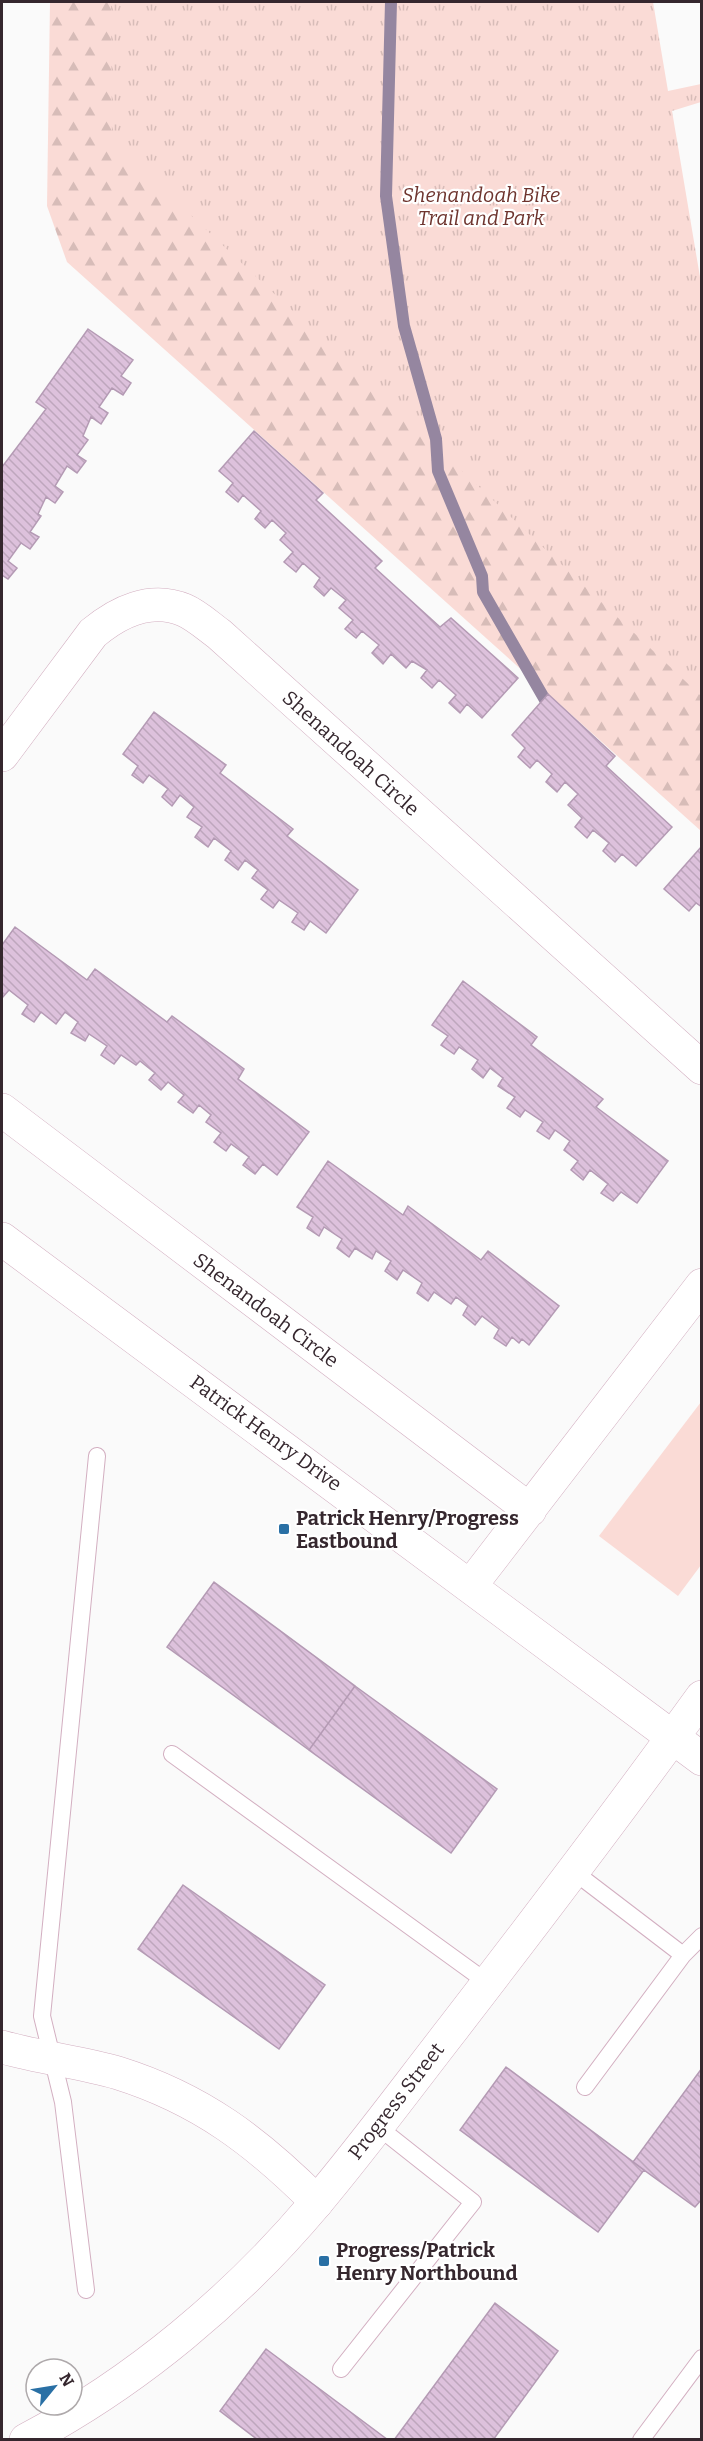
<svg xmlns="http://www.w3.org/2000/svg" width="703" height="2441" viewBox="0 0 703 2441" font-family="Bitter,serif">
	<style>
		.forest { fill: url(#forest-firs) }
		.park { fill: url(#park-tufts) }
		.garden { fill: #fadbd6 }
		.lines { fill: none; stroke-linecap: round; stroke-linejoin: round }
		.stream { stroke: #9586a0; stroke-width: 12 }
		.building { fill: url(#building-back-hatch); stroke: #b49ab4; stroke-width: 1.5 }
		.lane-casing { stroke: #d3afc1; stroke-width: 18 }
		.street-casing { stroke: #d3afc1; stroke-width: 34 }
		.secondary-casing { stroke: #d3afc1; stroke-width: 34 }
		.lane { stroke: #fff; stroke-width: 16 }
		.street { stroke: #fff; stroke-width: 33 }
		.secondary { stroke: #fff; stroke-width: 33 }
		.poi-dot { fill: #2a70a5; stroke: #fff; stroke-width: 2 }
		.labels { text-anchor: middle; stroke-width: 4.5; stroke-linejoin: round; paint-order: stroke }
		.park-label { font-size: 20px; font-style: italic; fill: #6e342e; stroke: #fff }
		.street-label { font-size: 20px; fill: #35272e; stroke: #fff }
		.poi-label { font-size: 20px; font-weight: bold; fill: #35272e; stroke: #fff; text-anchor: start }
	</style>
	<defs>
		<pattern id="forest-firs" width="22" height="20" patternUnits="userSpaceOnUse" patternTransform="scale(1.5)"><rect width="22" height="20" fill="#fadbd6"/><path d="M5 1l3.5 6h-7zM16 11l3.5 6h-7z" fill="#d7bcb8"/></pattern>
		<pattern id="park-tufts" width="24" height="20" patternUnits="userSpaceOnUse" patternTransform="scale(1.5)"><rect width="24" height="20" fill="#fadbd6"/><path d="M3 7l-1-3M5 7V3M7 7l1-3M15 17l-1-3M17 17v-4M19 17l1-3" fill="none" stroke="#d7bcb8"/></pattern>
		<pattern id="building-back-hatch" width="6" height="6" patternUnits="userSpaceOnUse" patternTransform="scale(1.5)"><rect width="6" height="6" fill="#ddc1dc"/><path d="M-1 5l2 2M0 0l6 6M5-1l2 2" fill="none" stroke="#bea6bd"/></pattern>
	</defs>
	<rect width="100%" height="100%" fill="#fafafa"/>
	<path class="forest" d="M50 2H132L701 668V831L67 262 47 206Z"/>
	<path class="park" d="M111 2H653L668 91 701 84V102L672 111 701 283V696L112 141Z"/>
	<path class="garden" d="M701 1402V1565L678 1596 599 1536Z"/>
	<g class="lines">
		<path class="stream" d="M391 2 386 196 404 326 436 439 438 471 482 576 483 592 552 712"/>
	</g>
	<path class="building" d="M88 329 133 360 121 376 131 383 123 395 112 388 99 407 108 413 101 424 91 417 83 436 88 440 77 455 86 461 77 473 67 466 55 486 63 492 55 503 46 497 38 514 41 516 30 532 39 537 30 549 21 543 8 561 17 568 8 579 2 575V467L46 409 36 402Z
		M254 431 323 493 316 500 382 561 375 568 440 627 451 618 518 678 482 718 467 704 460 713 449 703 456 695 439 680 432 688 421 678 427 670 412 661 406 668 391 654 383 664 372 653 379 645 362 631 356 638 345 629 353 620 339 608 346 600 331 588 324 596 314 587 320 578 303 563 296 572 284 562 293 552 280 540 286 533 272 520 265 528 255 519 261 511 243 495 238 502 226 492 233 483 219 471Z
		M548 694 615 756 606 766 672 827 636 866 622 854 615 862 603 851 609 843 593 830 587 838 575 827 582 818 568 805 578 794 565 782 557 792 546 782 552 774 537 760 530 768 518 757 525 748 512 735Z
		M154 712 226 765 220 773 293 829 287 836 358 890 326 933 310 921 304 930 292 922 298 913 279 900 273 908 261 899 268 890 252 878 258 870 245 860 238 870 225 860 231 851 214 838 208 847 195 837 202 827 187 817 194 807 180 795 172 806 162 797 168 789 149 775 143 783 132 775 138 766 123 754Z
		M702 846V907L696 903 689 911 664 889Z
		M15 927 87 980 95 969 167 1022 172 1016 244 1069 238 1079 309 1132 277 1175 263 1164 255 1174 243 1165 249 1157 231 1144 226 1151 214 1142 221 1133 206 1122 211 1115 199 1105 193 1113 178 1102 184 1095 168 1082 161 1090 149 1080 155 1073 140 1061 136 1065 121 1055 114 1064 101 1055 107 1046 89 1034 85 1041 71 1033 78 1022 65 1012 56 1024 41 1012 34 1022 22 1014 28 1005 9 990 2 998V945Z
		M463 981 537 1037 531 1045 603 1099 596 1107 668 1161 637 1203 621 1192 613 1201 601 1193 608 1184 590 1170 583 1180 571 1170 578 1161 564 1150 570 1141 555 1130 549 1139 537 1131 543 1122 525 1110 520 1117 507 1108 515 1097 498 1086 503 1078 490 1068 483 1078 472 1069 478 1060 459 1047 454 1054 441 1045 448 1036 432 1025Z
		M328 1161 403 1215 408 1206 481 1260 488 1251 559 1306 529 1345 522 1339 519 1343 512 1337 506 1346 494 1338 499 1329 482 1316 475 1325 463 1315 468 1306 456 1297 451 1304 434 1292 428 1301 417 1293 422 1283 403 1270 397 1280 385 1271 391 1261 376 1251 372 1259 355 1248 349 1257 337 1248 342 1239 324 1227 319 1236 307 1228 313 1217 297 1207Z
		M214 1582 355 1686 309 1750 167 1647Z
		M355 1686 497 1789 451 1853 309 1750Z
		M183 1885 325 1985 279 2049 138 1949Z
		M506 2067 644 2170 598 2232 460 2130Z
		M702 2068V2199L695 2207 633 2162Z
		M495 2303 558 2351 493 2440H394Z
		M266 2349 388 2440H258L220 2411Z"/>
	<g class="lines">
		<g class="lane-casing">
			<path id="lane" d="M172 1754 488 1983
				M573 1871 683 1955
				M585 2087 683 1955 702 1936
				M86 2290 63 2102 42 2016 97 1456
				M341 2369 473 2202 377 2126
				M641 2440 702 2358"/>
		</g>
		<g class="street-casing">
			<path id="street" d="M2 755 93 633C118 612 151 596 184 610 196 615 208 626 219 634L702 1068
				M2 1110 530 1510
				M471 1585 702 1285
				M2 2047C40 2058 81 2062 118 2073 201 2099 257 2142 317 2202"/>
		</g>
		<g class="secondary-casing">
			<path id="secondary" d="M2 1239 702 1759
				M26 2440C136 2382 236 2298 316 2203 364 2146 408 2086 454 2027 538 1918 621 1809 702 1697"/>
		</g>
		<use href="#lane" class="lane"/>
		<use href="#street" class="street"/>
		<use href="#secondary" class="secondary"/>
	</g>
	<g class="poi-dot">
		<rect x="278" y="1523" width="12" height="12" rx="3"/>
		<rect x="318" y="2255" width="12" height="12" rx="3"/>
	</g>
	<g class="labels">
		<g class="park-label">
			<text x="481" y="202">Shenandoah Bike<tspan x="481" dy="23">Trail and Park</tspan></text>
		</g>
		<g class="street-label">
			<text transform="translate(351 753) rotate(42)" y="7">Shenandoah Circle</text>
			<text transform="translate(266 1310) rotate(37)" y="7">Shenandoah Circle</text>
			<text transform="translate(266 1433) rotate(36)" y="7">Patrick Henry Drive</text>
			<text transform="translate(396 2101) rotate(-52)" y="7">Progress Street</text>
		</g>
		<g class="poi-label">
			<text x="296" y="1525">Patrick Henry/Progress<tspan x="296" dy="23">Eastbound</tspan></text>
			<text x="336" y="2257">Progress/Patrick<tspan x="336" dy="23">Henry Northbound</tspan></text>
		</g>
	</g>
	<rect width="703" height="2441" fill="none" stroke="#35272e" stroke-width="6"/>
	<g transform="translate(54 2387) rotate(60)"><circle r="28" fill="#ffffff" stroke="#aea9ab" stroke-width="1.5"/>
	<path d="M0-4.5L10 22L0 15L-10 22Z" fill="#2a70a5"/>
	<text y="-9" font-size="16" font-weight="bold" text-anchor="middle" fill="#35272e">N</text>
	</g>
</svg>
